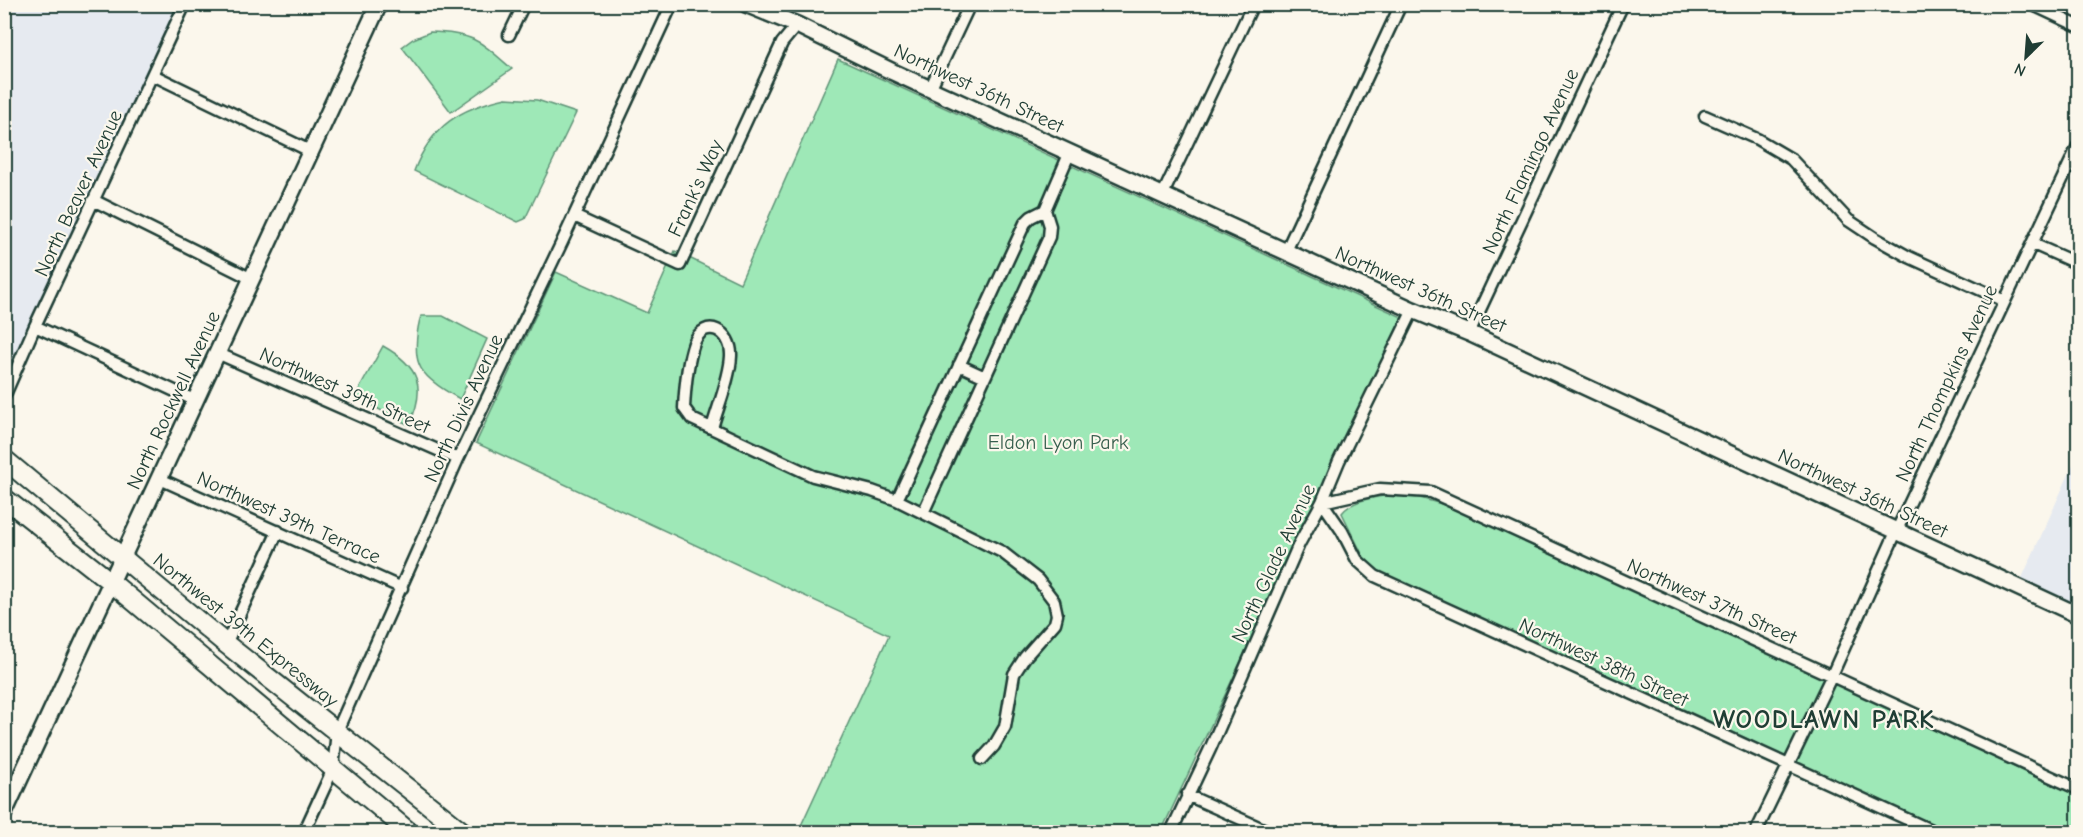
<svg xmlns="http://www.w3.org/2000/svg" width="2083" height="837" viewBox="0 0 2083 837" font-family="'Comic Neue',sans-serif">
	<style>
		.built { fill: #e6eaf0 }
		.green { fill: #9ee8b7; stroke: #5e9276; stroke-width: 1.5 }
		.lines { fill: none; stroke-linecap: round; stroke-linejoin: round }
		.street-casing { stroke: #1f3d34; stroke-width: 15 }
		.secondary-casing { stroke: #1f3d34; stroke-width: 20 }
		.highway-casing { stroke: #1f3d34; stroke-width: 22 }
		.street { stroke: #fbf7ec; stroke-width: 10 }
		.secondary { stroke: #fbf7ec; stroke-width: 15 }
		.highway { stroke: #fbf7ec; stroke-width: 18 }
		.labels { text-anchor: middle; stroke-width: 4.5; stroke-linejoin: round; paint-order: stroke }
		.street-label { font-size: 20px; fill: #1f3d34; stroke: #fbf7ec }
		.park-label { font-size: 20px; fill: #385f4e; stroke: #fbf7ec }
		.district-label { font-size: 26px; font-weight: bold; letter-spacing: 1.5px; fill: #1f3d34; stroke: #fbf7ec }
	</style>
	<rect width="100%" height="100%" fill="#fbf7ec"/>
	<filter id="ink" filterUnits="userSpaceOnUse"><feTurbulence type="fractalNoise" baseFrequency=".0167" numOctaves="2"/><feDisplacementMap in="SourceGraphic" scale="12" xChannelSelector="R" yChannelSelector="G"/><feConvolveMatrix kernelMatrix="1 2 1 2 8 2 1 2 1" color-interpolation-filters="sRGB"/></filter>
	<g filter="url(#ink)">
		<path class="built" d="M5 5H180L5 379Z
			M2078 454V606L2021 580Z"/>
		<path class="green" d="M430 32C474 33 480 41 512 69L451 112 402 47 413 39Z
			M838 59 1402 317 1161 832H798L889 635 476 443 556 272 647 313 675 251 740 283Z
			M506 98 537 100 576 113 525 219 518 222 414 171C431 126 460 108 506 98Z
			M421 316H443L487 339 460 399C447 392 424 379 419 364 414 352 417 328 421 316Z
			M383 346C419 366 427 387 409 425L359 399 357 393Z
			M1388 495 1420 498 1449 506 1557 557 1834 680 2035 777 2078 795V832H1951L1794 764 1748 739 1665 701 1391 581 1365 560 1342 513C1352 500 1373 498 1388 495Z"/>
		<g class="lines">
			<g class="street-casing">
				<path id="street" d="M2031 4 2078 26
					M509 35 524 4
					M153 75 310 151
					M930 89 970 4
					M1705 116 1757 139 1791 159 1848 220 1875 238 1909 257 2005 301
					M1163 194 1253 4
					M93 200 252 279
					M574 216 680 265 782 43 797 25
					M2033 244 2078 264
					M1286 251 1401 4
					M35 326 194 400
					M1469 333 1623 4
					M217 353 458 459
					M959 365 985 377
					M4 397 35 326 185 4
					M712 428C718 406 730 378 731 356 732 331 705 316 694 343 687 363 685 388 684 408L692 419 813 476 872 491 897 500 1002 552 1038 580 1054 601 1057 615 1055 623 1025 657 1014 674 1005 727 994 746 982 759
					M160 479 402 588
					M897 500 1025 223 1031 217 1045 210 1070 152
					M923 513 1049 237 1050 226 1045 210
					M226 644 278 531
					M1187 795 1270 832
					M304 832 333 769 337 731 458 459 562 242 672 4
					M1171 832 1211 747 1299 544 1322 502 1339 461 1413 310
					M1756 832 1832 675 1896 532 2078 146
					M1935 832 1375 576 1357 560 1342 531 1322 502 1380 489 1431 492 2078 789"/>
			</g>
			<g class="secondary-casing">
				<path id="secondary" d="M746 4 797 25 893 72 1413 310 1469 333 2078 615
					M4 813 379 4"/>
			</g>
			<g class="highway-casing">
				<path id="highway" d="M4 459 226 644 463 832
					M4 498 112 583 409 832"/>
			</g>
			<use href="#street" class="street"/>
			<use href="#secondary" class="secondary"/>
			<use href="#highway" class="highway"/>
		</g>
	</g>
	<g class="labels">
		<g class="street-label">
			<text transform="translate(979 88) rotate(25)" y="7">Northwest 36th Street</text>
			<text transform="translate(1530 161) rotate(-65)" y="7">North Flamingo Avenue</text>
			<text transform="translate(695 188) rotate(-65)" y="7">Frank's Way</text>
			<text transform="translate(78 193) rotate(-65)" y="7">North Beaver Avenue</text>
			<text transform="translate(1421 289) rotate(24)" y="7">Northwest 36th Street</text>
			<text transform="translate(1946 383) rotate(-65)" y="7">North Thompkins Avenue</text>
			<text transform="translate(345 390) rotate(24)" y="7">Northwest 39th Street</text>
			<text transform="translate(173 400) rotate(-65)" y="7">North Rockwell Avenue</text>
			<text transform="translate(463 408) rotate(-65)" y="7">North Divis Avenue</text>
			<text transform="translate(1863 493) rotate(25)" y="7">Northwest 36th Street</text>
			<text transform="translate(289 517) rotate(24)" y="7">Northwest 39th Terrace</text>
			<text transform="translate(1273 563) rotate(-65)" y="7">North Glade Avenue</text>
			<text transform="translate(1712 601) rotate(24)" y="7">Northwest 37th Street</text>
			<text transform="translate(246 630) rotate(39)" y="7">Northwest 39th Expressway</text>
			<text transform="translate(1604 662) rotate(25)" y="7">Northwest 38th Street</text>
		</g>
		<g class="park-label">
			<text x="1058" y="449">Eldon Lyon Park</text>
		</g>
		<g class="district-label">
			<text x="1824" y="728">WOODLAWN PARK</text>
		</g>
	</g>
	<rect width="2083" height="837" fill="none" stroke="#fbf7ec" stroke-width="24"/>
	<rect x="12" y="12" width="2059" height="813" fill="none" stroke="#1f3d34" stroke-width="2" filter="url(#ink)"/>
	<g transform="translate(2026 57) rotate(205)" stroke="#fbf7ec" stroke-width="4.5" paint-order="stroke">
	<path d="M0-4.5L10 22L0 15L-10 22Z" fill="#1f3d34"/>
	<text y="-9" font-size="16" font-weight="bold" text-anchor="middle" fill="#1f3d34">N</text>
	</g>
</svg>
